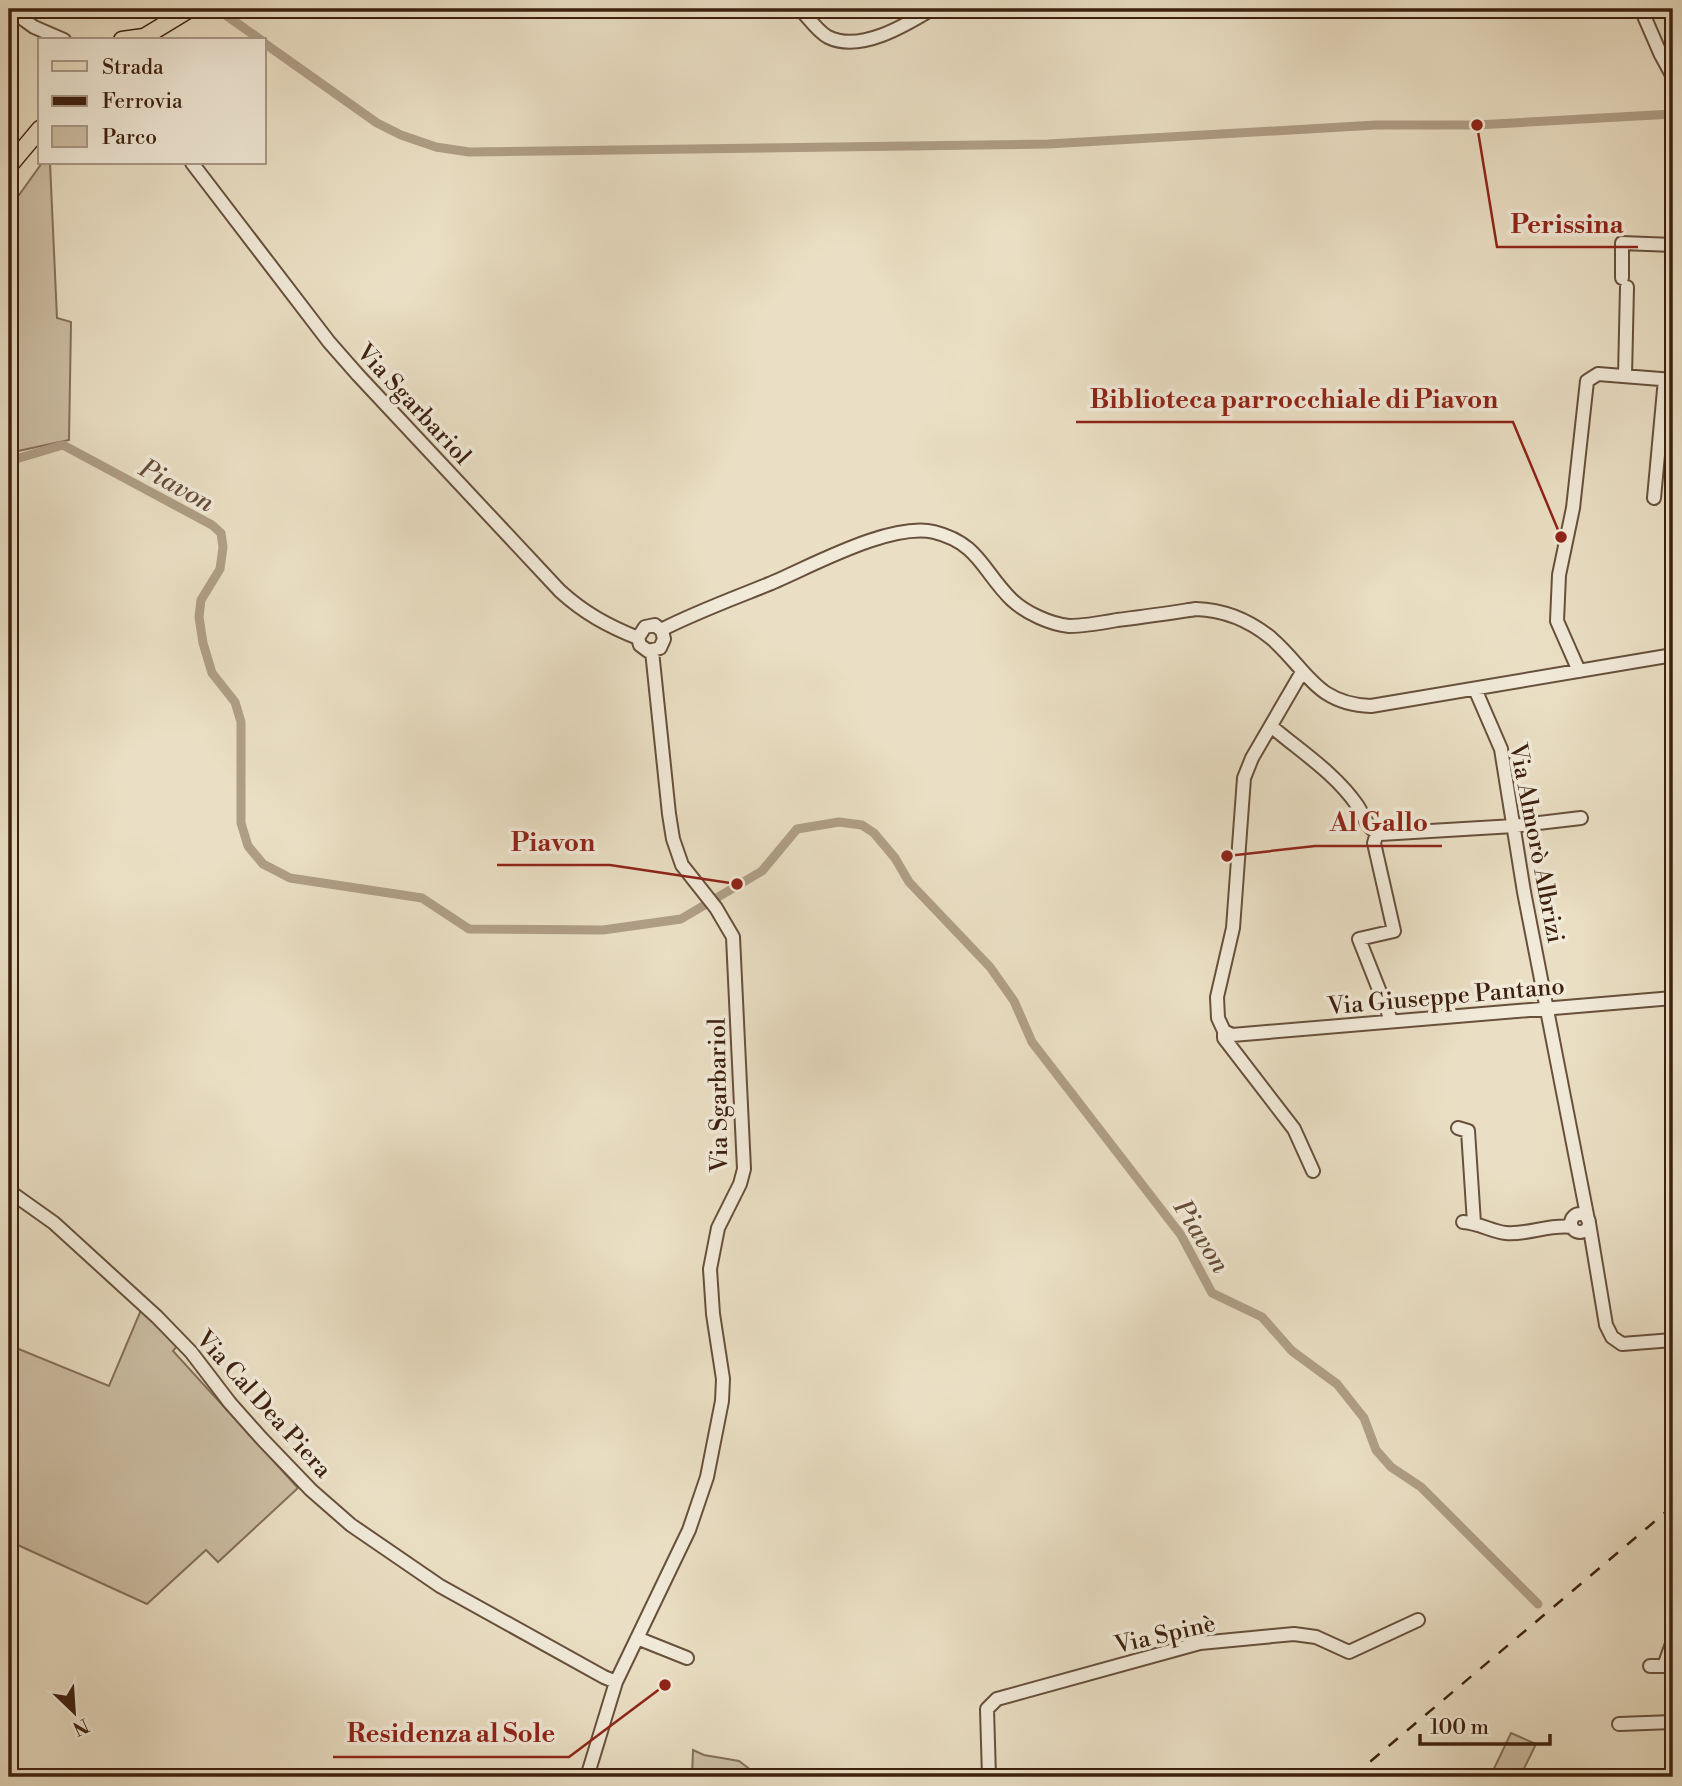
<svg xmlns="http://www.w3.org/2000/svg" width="1682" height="1786" viewBox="0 0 1682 1786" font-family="'Libre Bodoni',serif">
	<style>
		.green { fill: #cdbfa5; stroke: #85705a; stroke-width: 2 }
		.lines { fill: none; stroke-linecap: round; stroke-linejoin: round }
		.canal { stroke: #af9e86; stroke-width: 9 }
		.minor-casing { stroke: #68503c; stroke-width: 16 }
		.major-casing { stroke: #3d200e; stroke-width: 19 }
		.minor { stroke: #f1ead9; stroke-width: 12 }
		.major { stroke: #eadfc4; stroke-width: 16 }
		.rail { stroke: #3d200e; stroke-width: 2.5; stroke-dasharray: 12 12; stroke-linecap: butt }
		.labels { text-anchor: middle; stroke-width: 7; stroke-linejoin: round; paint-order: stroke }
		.street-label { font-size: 24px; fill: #3d200e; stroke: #f1ead9 }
		.water-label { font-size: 26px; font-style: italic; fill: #654c38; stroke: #f1ead9 }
		.leader { fill: none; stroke: #8f2418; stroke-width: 2.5 }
		.callout-dot { fill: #8f2418; stroke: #f1ead9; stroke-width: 2.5 }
		.callout-label { font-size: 26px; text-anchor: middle; font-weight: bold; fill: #8f2418; stroke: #f1ead9; stroke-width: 7; stroke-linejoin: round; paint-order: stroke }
	</style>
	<rect width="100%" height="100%" fill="#eadfc4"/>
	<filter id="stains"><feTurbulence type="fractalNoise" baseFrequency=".00286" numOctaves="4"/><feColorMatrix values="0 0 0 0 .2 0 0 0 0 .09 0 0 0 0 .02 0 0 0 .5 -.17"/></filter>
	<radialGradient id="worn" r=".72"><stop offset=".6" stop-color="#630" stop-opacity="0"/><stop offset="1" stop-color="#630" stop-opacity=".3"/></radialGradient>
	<path class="green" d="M42 163H50L57 318 71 322 69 440 9 453V209Z
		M141 1310 177 1346 173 1351 298 1488 218 1562 206 1550 147 1604 9 1541V1345L109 1386Z
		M1511 1733 1536 1744 1520 1777H1490Z
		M693 1750 704 1755 739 1761 760 1777H692Z"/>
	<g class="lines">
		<path class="canal" d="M217 9 261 40
			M264 43 377 123 401 135 436 147 469 152 1048 144 1376 125H1477L1673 114
			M9 461 63 445 212 525 221 533 223 547 220 569 201 600 199 617 203 643 212 673 235 702 241 722V823L248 846 263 864 290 878 422 898 469 929 603 930 681 919 762 871 797 829 839 822 862 825 874 833 895 858 909 882 990 967 1014 1001 1032 1042 1181 1235 1212 1293 1262 1317 1292 1351 1337 1384 1364 1418 1376 1450 1391 1467 1421 1487 1538 1604"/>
		<g class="minor-casing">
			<path id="minor" d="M9 9 34 27 64 40
				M800 9C808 17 818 32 828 37 860 53 906 25 932 9
				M1641 9 1661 55 1673 77
				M192 163 329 342 358 375 560 591C584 613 608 626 638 638L640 645 648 651 660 648 664 639 662 631 655 625 645 627 638 638
				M1622 278V243L1673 245
				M1625 376 1627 287
				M1654 498 1665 379
				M661 630C696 612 732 599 769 584 810 567 890 522 934 532 979 543 983 572 1012 600 1026 613 1050 624 1069 626 1085 626 1101 623 1117 620 1143 617 1169 613 1196 609 1223 610 1249 620 1271 638 1307 669 1315 704 1371 706L1673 655
				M1579 671 1557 621 1559 575 1573 508 1587 381 1598 374 1673 380
				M1302 672 1252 758 1244 778 1233 928 1217 997 1218 1018 1224 1031V1038L1294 1129 1313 1171
				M1475 689 1501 749 1524 892 1588 1220
				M1271 726C1300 751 1335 773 1357 805 1365 817 1366 828 1380 834L1514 826 1581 818
				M1377 833 1374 843 1394 931 1359 939 1391 1020
				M1224 1031 1232 1035 1673 998
				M1458 1128 1468 1131 1474 1223
				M9 1191 54 1223 157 1317 191 1352 230 1403 263 1440 311 1490 351 1525 440 1586 604 1677 616 1682
				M1571 1223a9 9 0 1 1 18 0a9 9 0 1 1-18 0Z
				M1463 1222C1479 1223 1493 1232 1506 1233 1528 1235 1549 1224 1572 1227
				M1589 1223 1606 1325 1612 1337 1622 1344 1673 1340
				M637 1638 687 1658
				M1673 1641 1664 1666 1673 1667
				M1650 1666H1664
				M1619 1724 1673 1722
				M587 1777 616 1682 689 1530 707 1477 722 1401 723 1379 713 1314 710 1269 718 1228 740 1184 744 1169 733 937 716 908 682 865 673 839 669 814 652 651
				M989 1777 987 1709 997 1699 1200 1643 1294 1634 1316 1637 1349 1652 1418 1620"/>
		</g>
		<g class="major-casing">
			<path id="major" d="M122 40 144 37 190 9
				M9 166 40 129"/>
		</g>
		<use href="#minor" class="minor"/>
		<use href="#major" class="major"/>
		<path class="rail" d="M1352 1777 1673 1506"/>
	</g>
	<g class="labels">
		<g class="street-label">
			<text transform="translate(414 404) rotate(47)" y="8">Via Sgarbariol</text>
			<text transform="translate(1537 843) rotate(79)" y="8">Via Almorò Albrizi</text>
			<text transform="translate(1446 996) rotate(-5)" y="8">Via Giuseppe Pantano</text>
			<text transform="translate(718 1095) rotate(-91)" y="8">Via Sgarbariol</text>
			<text transform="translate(264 1404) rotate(48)" y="8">Via Cal Dea Piera</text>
			<text transform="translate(1165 1634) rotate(-13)" y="8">Via Spinè</text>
		</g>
		<g class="water-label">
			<text transform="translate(177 485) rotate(29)" y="9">Piavon</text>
			<text transform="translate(1202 1236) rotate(58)" y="9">Piavon</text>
		</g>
	</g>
	<path class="leader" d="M1477 125L1497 247H1638M1561 537L1513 422H1076M1227 856L1315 846H1442M737 884L610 865H497M665 1685L569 1757H333"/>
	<g class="callout-dot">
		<circle cx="1477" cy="125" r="7"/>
		<circle cx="1561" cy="537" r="7"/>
		<circle cx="1227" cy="856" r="7"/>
		<circle cx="737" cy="884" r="7"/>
		<circle cx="665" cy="1685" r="7"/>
	</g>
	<g class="callout-label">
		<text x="1567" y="233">Perissina</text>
		<text x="1294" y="408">Biblioteca parrocchiale di Piavon</text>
		<text x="1379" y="831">Al Gallo</text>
		<text x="553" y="851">Piavon</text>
		<text x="451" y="1742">Residenza al Sole</text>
	</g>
	<rect width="1682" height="1786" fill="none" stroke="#eadfc4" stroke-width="35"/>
	<rect x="10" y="10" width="1661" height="1765" fill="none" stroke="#3d200e" stroke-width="3.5"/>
	<rect x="18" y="18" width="1647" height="1751" fill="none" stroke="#3d200e" stroke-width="2"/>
	<rect x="38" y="38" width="228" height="126" fill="#f1ead9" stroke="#a99988" stroke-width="2"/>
	<rect x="52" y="61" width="35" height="10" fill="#eadfc4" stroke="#a99988" stroke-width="2"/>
	<text x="102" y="74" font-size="21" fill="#3d200e">Strada</text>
	<rect x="52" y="96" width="35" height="10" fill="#3d200e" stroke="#a99988" stroke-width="2"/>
	<text x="102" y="108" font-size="21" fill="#3d200e">Ferrovia</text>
	<rect x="52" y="126" width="35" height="21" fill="#cdbfa5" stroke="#a99988" stroke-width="2"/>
	<text x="102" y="144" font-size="21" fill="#3d200e">Parco</text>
	<g transform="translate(74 1712) rotate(155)" stroke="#f1ead9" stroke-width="5" paint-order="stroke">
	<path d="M0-5L12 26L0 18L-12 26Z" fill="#3d200e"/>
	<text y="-10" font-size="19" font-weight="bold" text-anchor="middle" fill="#3d200e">N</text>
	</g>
	<path d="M1420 1734v10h130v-10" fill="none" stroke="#3d200e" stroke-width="3.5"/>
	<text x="1430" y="1734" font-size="21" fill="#3d200e" stroke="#f1ead9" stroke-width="5" paint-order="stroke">100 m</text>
	<rect width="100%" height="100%" filter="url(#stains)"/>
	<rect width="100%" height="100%" fill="url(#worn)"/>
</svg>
